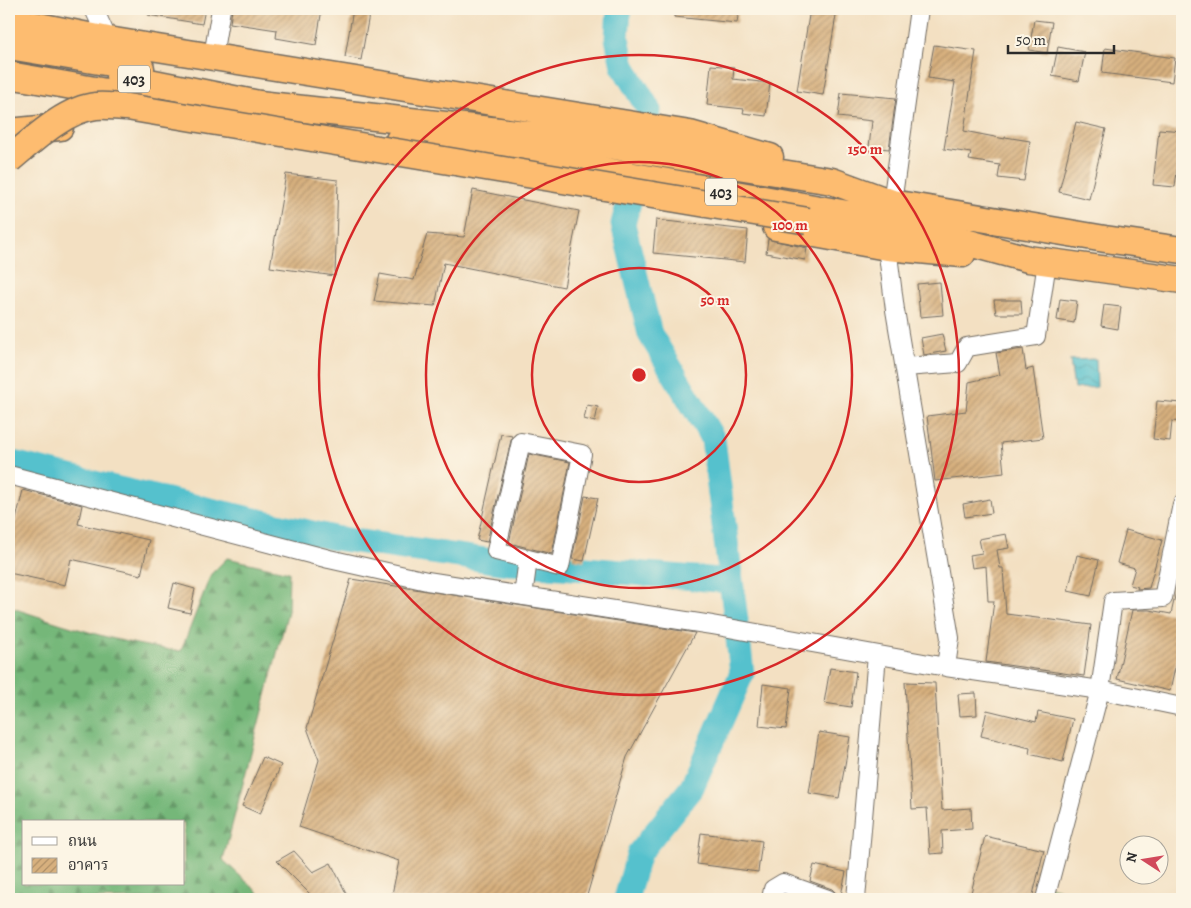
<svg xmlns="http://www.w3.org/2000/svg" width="1191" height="908" viewBox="0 0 1191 908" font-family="Alegreya,'Noto Serif Thai',serif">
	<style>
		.forest { fill: url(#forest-firs); stroke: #507152; fill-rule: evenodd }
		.park { fill: #92d68e; stroke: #5e805c }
		.water { fill: url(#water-waves); stroke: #40767c }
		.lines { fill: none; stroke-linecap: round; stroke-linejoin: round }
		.river { stroke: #54c1cd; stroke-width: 25 }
		.building { fill: url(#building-hatch) }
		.minor-casing { stroke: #716a60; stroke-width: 20 }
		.highway-casing { stroke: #716a60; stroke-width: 29 }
		.minor { stroke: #fff; stroke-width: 18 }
		.highway { stroke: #fdbc70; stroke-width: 26 }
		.highway-bridge-casing { stroke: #716a60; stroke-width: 29; stroke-linecap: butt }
		.highway-bridge { stroke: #fdbc70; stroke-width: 26 }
		.ring { fill: none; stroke: #d62828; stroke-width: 2.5 }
		.labels { text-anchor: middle; stroke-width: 4; stroke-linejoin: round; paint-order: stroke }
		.shield { fill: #fcf5e5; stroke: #6a6863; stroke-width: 1 }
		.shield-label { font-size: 16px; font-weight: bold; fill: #2b2b2b }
		.centre { fill: #d62828; stroke: #fcf5e5; stroke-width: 2.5 }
		.ring-label { font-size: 15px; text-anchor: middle; font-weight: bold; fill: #d62828; stroke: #fcf5e5; stroke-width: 4; stroke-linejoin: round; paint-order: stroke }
	</style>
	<defs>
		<pattern id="forest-firs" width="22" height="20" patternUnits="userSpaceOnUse" patternTransform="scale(1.25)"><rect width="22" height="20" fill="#75b779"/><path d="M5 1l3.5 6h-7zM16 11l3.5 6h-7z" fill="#609563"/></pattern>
		<pattern id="water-waves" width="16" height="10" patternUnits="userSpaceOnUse" patternTransform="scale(1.25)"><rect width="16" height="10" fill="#54c1cd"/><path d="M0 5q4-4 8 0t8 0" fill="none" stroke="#469da7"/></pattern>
		<pattern id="building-hatch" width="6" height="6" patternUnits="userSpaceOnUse" patternTransform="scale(1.25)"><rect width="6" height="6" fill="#d7b07e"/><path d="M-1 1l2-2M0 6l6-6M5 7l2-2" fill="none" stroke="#af8f67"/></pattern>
	</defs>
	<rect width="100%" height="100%" fill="#fcf5e5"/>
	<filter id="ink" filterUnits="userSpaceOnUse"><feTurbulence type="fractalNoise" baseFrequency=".02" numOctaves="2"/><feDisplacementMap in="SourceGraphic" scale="10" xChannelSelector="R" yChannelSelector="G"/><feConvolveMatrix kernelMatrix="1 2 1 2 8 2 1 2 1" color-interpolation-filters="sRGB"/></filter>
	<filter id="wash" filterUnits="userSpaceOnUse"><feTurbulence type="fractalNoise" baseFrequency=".0096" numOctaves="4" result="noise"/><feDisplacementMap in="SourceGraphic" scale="20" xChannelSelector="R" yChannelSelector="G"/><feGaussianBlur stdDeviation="1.12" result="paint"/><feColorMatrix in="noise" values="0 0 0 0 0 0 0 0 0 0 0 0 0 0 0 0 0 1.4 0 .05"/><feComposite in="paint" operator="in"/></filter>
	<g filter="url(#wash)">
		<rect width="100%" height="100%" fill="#f3e0c2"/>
		<path class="forest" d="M227 558 289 572 288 611 223 860 265 899H9V607C65 625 122 645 181 651L211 574ZM24 822H184V884H24Z"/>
		<path class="park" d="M1049 886 1097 899H1045Z"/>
		<path class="water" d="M1096 359 1097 387 1074 389 1070 360Z"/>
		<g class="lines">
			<path class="river" d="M619 9 617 38 623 66 649 110 647 141
				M634 184 623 224 650 334 713 439 736 620
				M9 462 114 488 334 538 500 562 731 581
				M626 899 639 853 692 787 742 673 738 639"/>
		</g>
		<g id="blocks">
			<path class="building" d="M149 9H205L202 24 148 15Z
				M232 9H322L316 45 276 38 277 30 230 23Z
				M353 9H370L361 60 345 57Z
				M674 9H739L737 23 674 17Z
				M810 9H837L823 95 797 91Z
				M1034 20 1052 22 1047 53 1029 50Z
				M934 45 976 51 964 131 1005 139V137L1030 141 1024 181 998 178 1000 165 969 160 971 153 944 149 955 82 928 78Z
				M1058 47 1085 52 1079 81 1052 76Z
				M1105 48 1175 58 1172 82 1102 73Z
				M711 65 734 67 733 79 770 83 766 116 743 113 744 109 707 105Z
				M841 93 896 98 889 149 869 147 872 121 838 117Z
				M1076 122 1106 129 1089 199 1059 192Z
				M1159 129 1182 131 1175 187 1153 185Z
				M286 174 338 180 335 276 270 267Z
				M473 190 579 211 564 287 444 263 435 306 374 301 380 274 414 280 427 234 464 237Z
				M656 220 748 230 745 262 653 253Z
				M768 239 807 248 805 260 766 253Z
				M940 282 943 315 920 317 917 284Z
				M1060 299 1077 301 1074 323 1057 320Z
				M994 300H1021L1022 314H996Z
				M1104 305 1121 307 1118 329 1101 326Z
				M942 334 946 351 924 355 921 338Z
				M1023 349 1026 370 1033 368 1043 438 1001 443 1004 473 935 481 927 416 966 411 969 382 1000 375 996 353Z
				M1157 401 1182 403V422L1172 421 1170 441 1153 439Z
				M587 405 598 407 595 422 584 419Z
				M501 434 512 436 487 542 477 540Z
				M529 454 570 462 552 554 509 543Z
				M23 490 82 505 78 524 149 540 141 575 71 559 65 585 9 573V531L13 532Z
				M585 496 598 498 584 561 572 559Z
				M990 499 992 513 965 517 963 504Z
				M1126 530 1162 540 1149 588 1137 589 1138 587 1130 585 1135 568 1117 563Z
				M1006 534 1009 548 997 550 1000 568H1003L1006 614 1091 625 1084 676 986 662 994 601H988L986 566 972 568 970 555 982 553 979 539Z
				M1077 555 1099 560 1091 596 1068 591Z
				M351 579 695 633 627 757 586 899H391L399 861 299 827 319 760 307 728Z
				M174 583 195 589 190 613 168 608Z
				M1178 583 1182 584V636L1170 691 1117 679 1132 610H1149L1171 614Z
				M830 668 856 672 851 707 824 703Z
				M905 682 935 683 942 810 971 808 972 829 942 831 943 853 930 854 927 808 912 809Z
				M763 684 791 688 786 729 759 726Z
				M976 693 977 715 960 716 958 694Z
				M987 710 1036 722 1038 712 1073 719 1063 762 1029 754 1030 748 981 736Z
				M819 732 850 737 839 798 809 793Z
				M263 757 281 765 260 814 242 806Z
				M701 833 762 841 758 872 697 864Z
				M985 836 1044 850 1032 899H977L970 897Z
				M294 851 313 872 331 863 349 899H315L277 861Z
				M814 865 846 872 841 895 837 894 832 889 810 881Z"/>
		</g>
	</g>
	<g filter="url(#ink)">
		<use href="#blocks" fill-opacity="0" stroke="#716a60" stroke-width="1"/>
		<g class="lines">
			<g class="minor-casing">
				<path id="minor" d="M94 9 108 40
					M213 56 221 9
					M892 203 919 9
					M887 247 895 310 950 638 946 667
					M905 367 958 363 967 347 1036 336 1047 262
					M521 442 582 454 560 567 496 551Z
					M9 475 329 559 427 581 712 625 946 667 1100 690 1182 707
					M523 596 528 559
					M771 899 773 889 783 883 828 899
					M856 899 877 655
					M1045 899 1100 690 1113 601 1163 598 1182 504"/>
			</g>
			<g class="highway-casing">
				<path id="highway" d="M9 20 108 40 690 134 770 157
					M9 46 141 68
					M9 75 146 99
					M119 76 259 104 570 139 832 181 892 203 1105 239 1182 250
					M9 132 60 127
					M399 140 583 167 892 222 1028 259 1182 280
					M776 227 887 247 962 254"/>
			</g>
			<use href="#minor" class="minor"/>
			<use href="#highway" class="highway"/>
			<g class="highway-bridge-casing">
				<path id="highway-bridge" d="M9 160C32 141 65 109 96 106 106 105 117 107 127 107L808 221"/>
			</g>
			<use href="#highway-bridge" class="highway-bridge"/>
		</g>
	</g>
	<g class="ring">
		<circle cx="639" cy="375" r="107"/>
		<circle cx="639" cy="375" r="213"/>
		<circle cx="639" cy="375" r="320"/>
	</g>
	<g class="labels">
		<g class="shield">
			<rect x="118" y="65.5" width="32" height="27" rx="4"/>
			<rect x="705" y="178.5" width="32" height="27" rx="4"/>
		</g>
		<g class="shield-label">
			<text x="134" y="85">403</text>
			<text x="721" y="198">403</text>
		</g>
	</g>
	<circle cx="639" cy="375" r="8" class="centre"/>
	<g class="ring-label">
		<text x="865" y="154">150 m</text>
		<text x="790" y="230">100 m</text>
		<text x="715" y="305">50 m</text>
	</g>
	<rect width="1191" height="908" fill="none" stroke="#fcf5e5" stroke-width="30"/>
	<rect x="22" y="820" width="162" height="65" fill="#fcf5e5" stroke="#a8a49b"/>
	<rect x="32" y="837" width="25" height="8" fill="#ffffff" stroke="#a8a49b"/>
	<text x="68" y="846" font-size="15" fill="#2b2b2b">ถนน</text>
	<rect x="32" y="858" width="25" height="15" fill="url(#building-hatch)" stroke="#a8a49b"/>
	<text x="68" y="870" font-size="15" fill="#2b2b2b">อาคาร</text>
	<g transform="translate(1144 860) rotate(282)"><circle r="24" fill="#fcf5e5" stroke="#a8a49b"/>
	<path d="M0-4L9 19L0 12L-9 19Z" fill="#d1495b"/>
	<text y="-8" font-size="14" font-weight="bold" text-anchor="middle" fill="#2b2b2b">N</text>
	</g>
	<path d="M1008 45v8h106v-8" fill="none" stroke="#2b2b2b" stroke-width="2.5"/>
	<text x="1016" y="45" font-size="15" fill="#2b2b2b" stroke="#fcf5e5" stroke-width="4" paint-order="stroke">50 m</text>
</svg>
